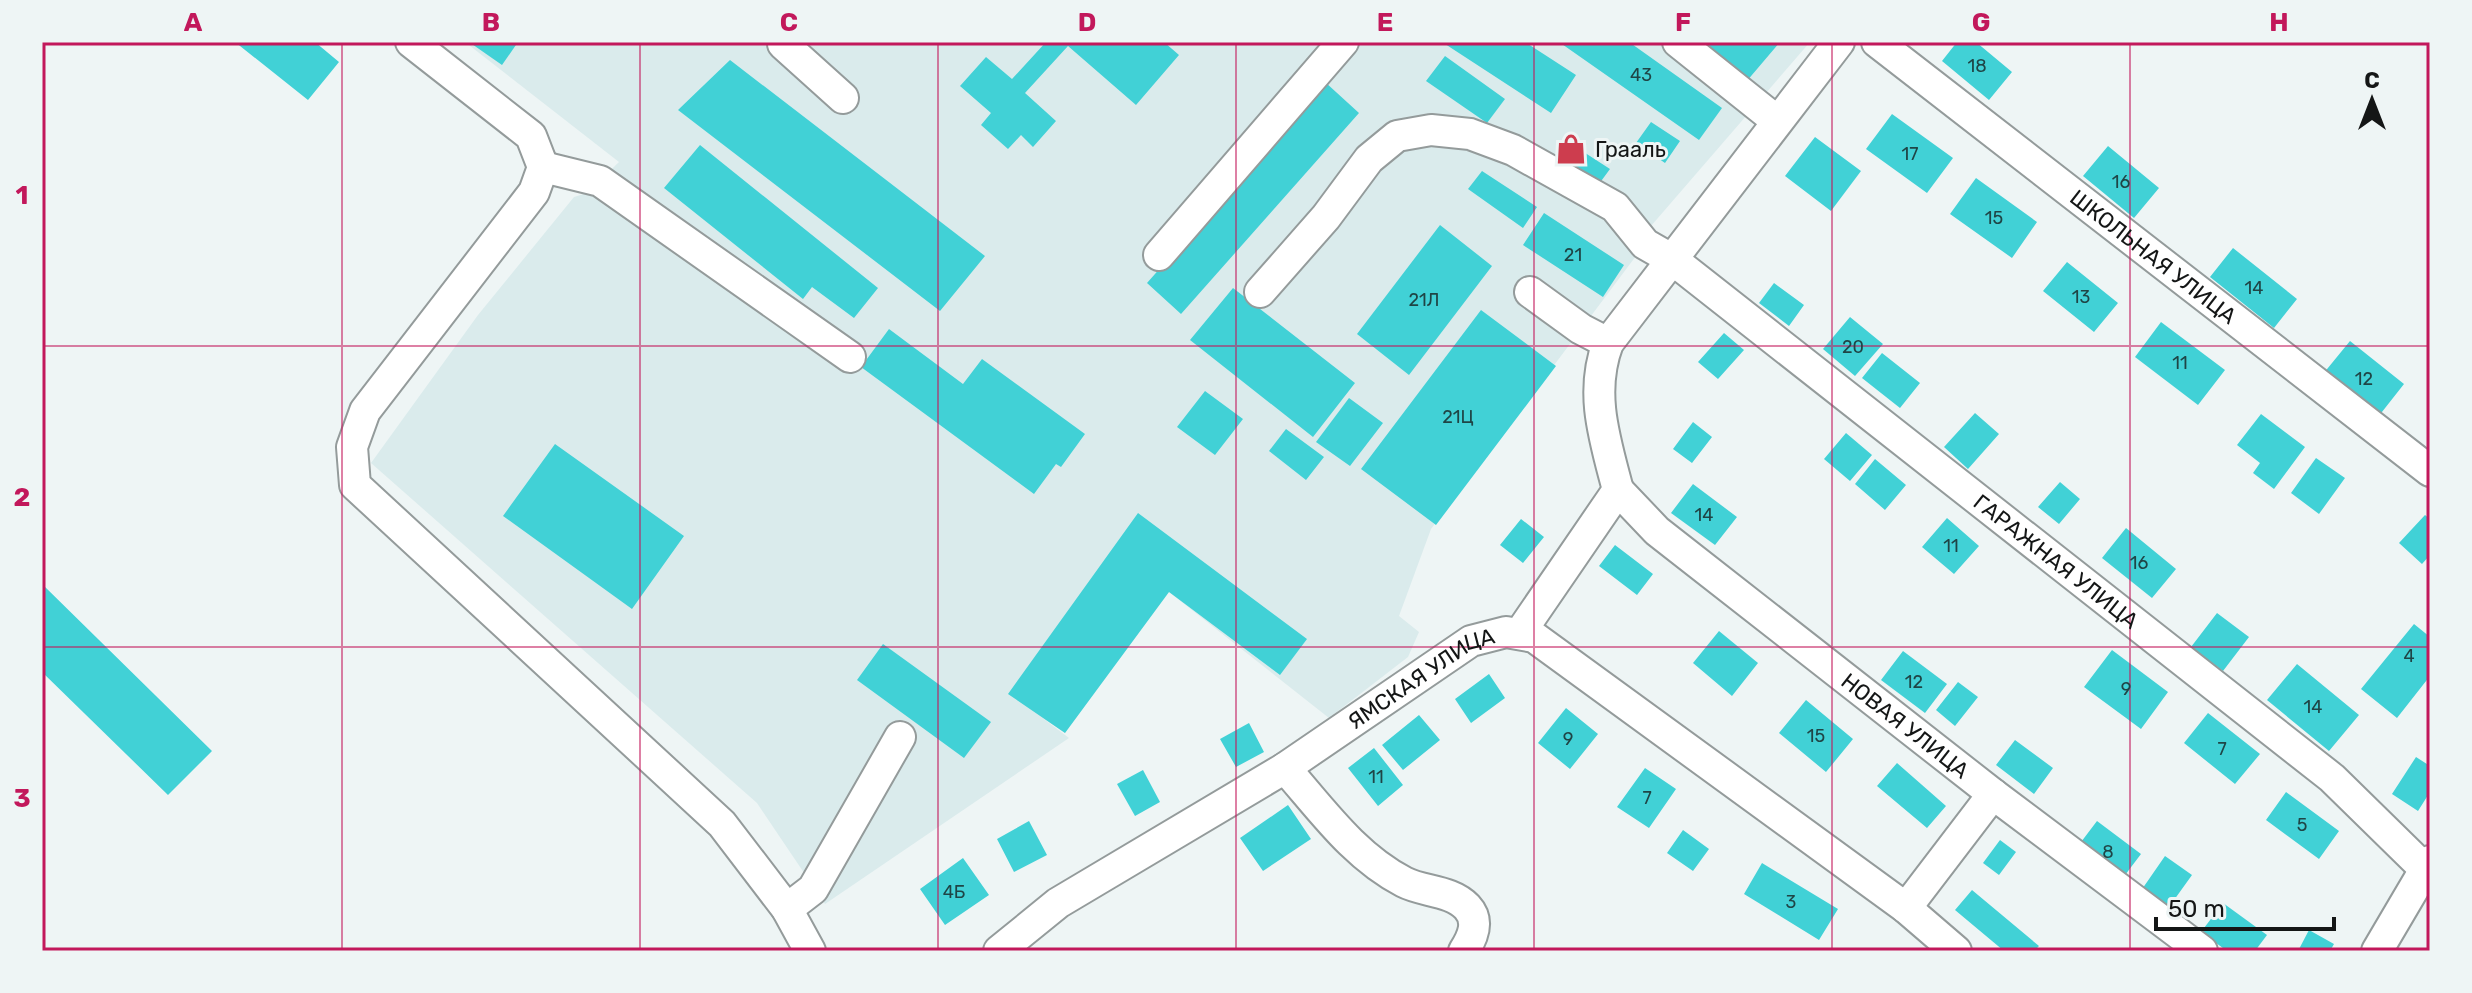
<svg xmlns="http://www.w3.org/2000/svg" width="2472" height="993" viewBox="0 0 2472 993" font-family="Rubik,sans-serif">
	<style>
		.built { fill: #daebec }
		.building { fill: #41d1d6 }
		.lines { fill: none; stroke-linecap: round; stroke-linejoin: round }
		.minor-casing { stroke: #949b9b; stroke-width: 34 }
		.minor { stroke: #fff; stroke-width: 30 }
		.grid { fill: none; stroke: #c2185b; stroke-width: 2; stroke-opacity: 0.55 }
		.labels { text-anchor: middle; stroke-width: 6; stroke-linejoin: round; paint-order: stroke }
		.number-label { font-size: 18px; fill: #1f4546 }
		.poi-label { font-size: 22px; fill: #141616; stroke: #eef5f5; text-anchor: start }
		.street-label { font-size: 22px; fill: #141616; stroke: #eef5f5 }
		.neatline { fill: none; stroke: #c2185b; stroke-width: 3 }
		.grid-label { font-size: 26px; text-anchor: middle; font-weight: bold; fill: #c2185b }
	</style>
	<rect width="100%" height="100%" fill="#eef5f5"/>
	<path class="built" d="M465 42H1810L1651 226 1645 244 1431 529 1399 616 1419 632 1408 657 1329 718 1169 592 1065 733 1040 716 1069 738 825 904 757 803 371 463 478 315 574 197 587 193 619 162Z"/>
	<path class="building" d="M235 42H315L339 62 308 100Z
		M469 42H518L502 65Z
		M1046 42H1164L1179 55 1136 105 1068 46 1025 93 1056 121 1033 147 1021 135 1008 149 981 125 991 113 960 86 986 57 1012 79Z
		M1442 42H1525L1576 75 1551 113Z
		M1559 42H1629L1722 108 1699 140Z
		M1708 42H1780L1746 82 1703 47Z
		M1957 42H1976L2012 72 1989 100 1942 61Z
		M1445 56 1505 99 1487 123 1426 81Z
		M730 60 985 256 940 311 678 110Z
		M1325 82 1359 113 1181 314 1147 283Z
		M1892 114 1953 158 1927 193 1866 149Z
		M1651 122 1680 141 1665 163 1636 143Z
		M1815 137 1861 171 1831 211 1785 176Z
		M700 145 878 288 854 318 812 287 803 299 664 188Z
		M2108 146 2159 188 2134 218 2083 176Z
		M1576 147 1610 169 1596 188 1561 166Z
		M1482 171 1537 207 1523 228 1468 189Z
		M1976 178 2037 222 2012 258 1950 214Z
		M1544 213 1624 265 1603 297 1523 245Z
		M1440 225 1492 266 1409 375 1357 334Z
		M2233 248 2297 299 2274 328 2210 277Z
		M2067 262 2118 303 2094 332 2043 291Z
		M1774 283 1804 305 1789 326 1759 303Z
		M1233 288 1355 383 1313 437 1190 340Z
		M1481 310 1556 366 1436 525 1361 469Z
		M1850 317 1883 344 1855 376 1823 349Z
		M2161 322 2225 370 2198 405 2135 357Z
		M889 329 963 384 982 359 1085 434 1061 467 1056 464 1034 494 861 367Z
		M1724 333 1744 350 1718 379 1698 362Z
		M2350 341 2404 384 2378 417 2323 374Z
		M1882 353 1920 383 1900 408 1862 378Z
		M1205 391 1243 419 1215 455 1177 427Z
		M1349 398 1383 423 1350 466 1316 442Z
		M1975 413 1999 434 1968 469 1944 447Z
		M2261 414 2305 447 2274 489 2253 473 2260 463 2237 445Z
		M1693 422 1712 437 1692 463 1673 449Z
		M1286 429 1324 457 1306 480 1269 451Z
		M1846 433 1872 455 1850 481 1824 459Z
		M555 444 684 536 632 609 503 516Z
		M2316 458 2345 478 2319 514 2291 493Z
		M1875 459 1906 485 1885 510 1855 484Z
		M2060 482 2080 499 2059 524 2038 507Z
		M1693 484 1737 517 1715 545 1671 513Z
		M1138 513 1307 639 1280 675 1169 592 1065 733 1008 694Z
		M2425 515 2430 519V555L2422 564 2399 543Z
		M1947 518 1979 546 1954 574 1922 547Z
		M1521 519 1544 537 1523 563 1500 545Z
		M2126 528 2176 569 2152 598 2102 558Z
		M1615 545 1653 574 1637 595 1599 566Z
		M42 584 212 751 168 795 42 672Z
		M2217 613 2249 637 2223 671 2191 647Z
		M2414 624 2430 637V676L2397 718 2361 689Z
		M1719 631 1758 663 1732 696 1693 663Z
		M883 644 991 722 964 758 857 680Z
		M2112 650 2168 692 2141 729 2084 687Z
		M1903 651 1947 684 1925 713 1881 680Z
		M2297 664 2359 715 2329 751 2267 700Z
		M1489 674 1505 698 1471 723 1455 699Z
		M1958 682 1978 697 1955 726 1936 710Z
		M1806 700 1853 739 1826 772 1779 733Z
		M1566 708 1598 734 1570 769 1538 743Z
		M2208 713 2260 754 2235 784 2184 743Z
		M1419 715 1440 740 1403 770 1382 745Z
		M1249 723 1264 752 1236 767 1220 739Z
		M2015 740 2053 768 2034 794 1996 765Z
		M1374 748 1403 785 1378 806 1348 768Z
		M2416 757 2430 766V792L2418 811 2392 794Z
		M1897 763 1946 806 1927 828 1877 786Z
		M1645 768 1676 789 1649 828 1617 807Z
		M1143 770 1160 802 1135 816 1117 784Z
		M2286 792 2339 831 2319 859 2266 820Z
		M1288 805 1311 839 1263 871 1240 838Z
		M1029 821 1047 855 1014 872 997 839Z
		M2097 821 2141 854 2119 883 2075 850Z
		M1683 830 1709 849 1693 871 1667 853Z
		M2000 840 2016 852 1999 875 1983 863Z
		M2165 856 2192 875 2164 914 2138 895Z
		M963 858 989 895 945 925 920 889Z
		M1762 863 1838 909 1819 940 1744 894Z
		M1972 890 2039 946 2034 951H2004L1955 910Z
		M2223 903 2267 935 2255 951H2227L2201 932Z
		M2309 930 2334 944 2330 951H2298Z"/>
	<g class="lines">
		<g class="minor-casing">
			<g id="minor">
				<path d="M411 42 531 136 543 167 534 192 365 411 352 447 355 485 722 824 787 909 810 951"/>
				<path d="M785 42 783 44 843 98"/>
				<path d="M1678 42 1777 121"/>
				<path id="s1" d="M1877 42 2430 471"/>
				<path d="M543 167 600 181 850 357"/>
				<path d="M1159 255 1343 42"/>
				<path id="s2" d="M1260 292 1326 217 1369 159 1397 136 1431 130 1470 134 1513 150 1615 207 1645 244 1673 260 2332 778 2430 874"/>
				<path d="M1530 292 1581 329 1608 343"/>
				<path id="s3" d="M1618 490 1657 531 1993 794 2202 951"/>
				<path d="M1520 633 1618 490C1605 440 1589 393 1608 343L1839 42"/>
				<path d="M1285 768C1322 810 1354 856 1404 882 1423 892 1451 890 1467 907 1480 921 1473 937 1464 951"/>
				<path d="M1906 908 1993 794"/>
				<path d="M787 909 813 889 900 737"/>
				<path id="s4" d="M999 951 1058 903 1285 768 1471 641 1506 632 1534 637 1906 908 1956 951"/>
				<path d="M2377 951 2430 861"/>
			</g>
		</g>
		<use href="#minor" class="minor"/>
	</g>
	<path class="grid" d="M342 42V951M640 42V951M938 42V951M1236 42V951M1534 42V951M1832 42V951M2130 42V951M42 346H2430M42 647H2430"/>
	<defs>
		<g id="shop-bare" transform="scale(2.4)"><path d="M-5-2.5h2.3a2.7 3.5 0 0 1 5.4 0H5L5.5 6h-11ZM-1.5-2.5h3a1.5 2.3 0 0 0-3 0Z" fill="#cd3d4e" stroke="#eef5f5" stroke-width="2.5" paint-order="stroke"/></g>
	</defs>
	<g fill-rule="evenodd">
		<use href="#shop-bare" x="1571" y="149"/>
	</g>
	<g class="labels">
		<g class="number-label">
			<text x="1977" y="72">18</text>
			<text x="1641" y="81">43</text>
			<text x="1910" y="160">17</text>
			<text x="2121" y="188">16</text>
			<text x="1994" y="224">15</text>
			<text x="1573" y="261">21</text>
			<text x="2254" y="294">14</text>
			<text x="2081" y="303">13</text>
			<text x="1424" y="306">21Л</text>
			<text x="1853" y="353">20</text>
			<text x="2180" y="369">11</text>
			<text x="2364" y="385">12</text>
			<text x="1458" y="423">21Ц</text>
			<text x="1704" y="521">14</text>
			<text x="1951" y="552">11</text>
			<text x="2139" y="569">16</text>
			<text x="2409" y="662">4</text>
			<text x="1914" y="688">12</text>
			<text x="2126" y="695">9</text>
			<text x="2313" y="713">14</text>
			<text x="1816" y="742">15</text>
			<text x="1568" y="745">9</text>
			<text x="2222" y="755">7</text>
			<text x="1376" y="783">11</text>
			<text x="1647" y="804">7</text>
			<text x="2302" y="831">5</text>
			<text x="2108" y="858">8</text>
			<text x="954" y="898">4Б</text>
			<text x="1791" y="908">3</text>
		</g>
		<g class="poi-label">
			<text x="1595" y="157">Грааль</text>
		</g>
		<g class="street-label">
			<text dy="8" stroke="none"><textPath href="#s1" startOffset="350">ШКОЛЬНАЯ УЛИЦА</textPath></text>
			<text dy="8" stroke="none"><textPath href="#s2" startOffset="1012">ГАРАЖНАЯ УЛИЦА</textPath></text>
			<text dy="8" stroke="none"><textPath href="#s4" startOffset="504">ЯМСКАЯ УЛИЦА</textPath></text>
			<text dy="8" stroke="none"><textPath href="#s3" startOffset="372">НОВАЯ УЛИЦА</textPath></text>
		</g>
	</g>
	<rect width="2472" height="993" fill="none" stroke="#eef5f5" stroke-width="88"/>
	<g transform="translate(2372 100)" stroke="#eef5f5" stroke-width="6" paint-order="stroke">
	<path d="M0-6L14 30L0 20L-14 30Z" fill="#141616"/>
	<text y="-12" font-size="22" font-weight="bold" text-anchor="middle" fill="#141616">С</text>
	</g>
	<path d="M2156 917v12h178v-12" fill="none" stroke="#141616" stroke-width="4"/>
	<text x="2168" y="917" font-size="24" fill="#141616" stroke="#eef5f5" stroke-width="6" paint-order="stroke">50 m</text>
	<rect x="44" y="44" width="2384" height="905" class="neatline"/>
	<g class="grid-label">
		<text x="193" y="31">A</text>
		<text x="491" y="31">B</text>
		<text x="789" y="31">C</text>
		<text x="1087" y="31">D</text>
		<text x="1385" y="31">E</text>
		<text x="1683" y="31">F</text>
		<text x="1981" y="31">G</text>
		<text x="2279" y="31">H</text>
		<text x="22" y="204">1</text>
		<text x="22" y="506">2</text>
		<text x="22" y="807">3</text>
	</g>
</svg>
